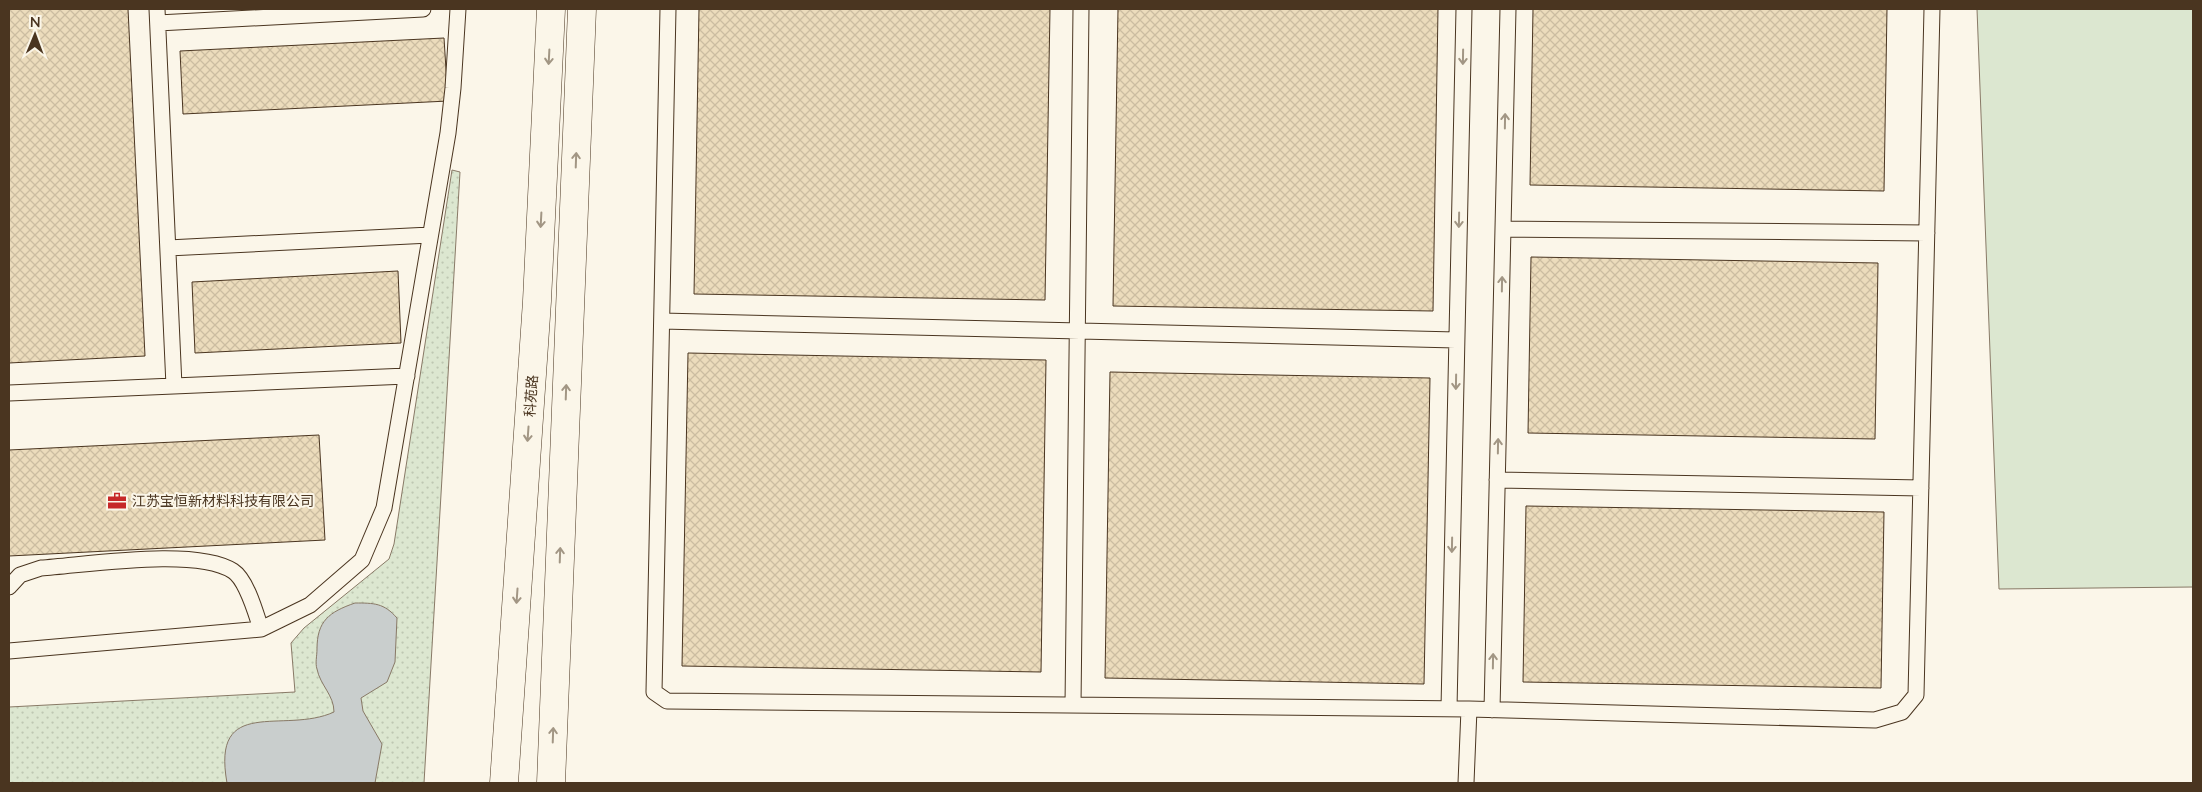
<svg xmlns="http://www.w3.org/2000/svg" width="2202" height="792" viewBox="0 0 2202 792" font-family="Lato,'Noto Sans SC',sans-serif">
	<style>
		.green { fill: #dce7d0; stroke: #887966 }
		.garden { fill: url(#garden-dots); stroke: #887966 }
		.water { fill: #c9cecd; stroke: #887966 }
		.building { fill: url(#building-cross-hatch); stroke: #4a3520 }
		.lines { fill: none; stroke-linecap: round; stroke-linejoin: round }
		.service-casing { stroke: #4a3520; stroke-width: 17 }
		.tertiary-casing { stroke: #4a3520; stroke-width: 29 }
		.service { stroke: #fbf6e9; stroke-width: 15 }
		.tertiary { stroke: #fbf6e9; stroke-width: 28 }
		.oneway { stroke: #a29684 }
		.labels { text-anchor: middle; stroke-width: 4; stroke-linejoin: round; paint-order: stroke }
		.street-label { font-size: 14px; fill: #4a3520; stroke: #fbf6e9 }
		.poi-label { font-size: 14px; fill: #4a3520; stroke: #fbf6e9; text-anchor: start }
	</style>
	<defs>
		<pattern id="garden-dots" width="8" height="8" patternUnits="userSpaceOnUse" patternTransform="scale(1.25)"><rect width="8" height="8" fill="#dce7d0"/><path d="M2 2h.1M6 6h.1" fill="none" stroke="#bec7b2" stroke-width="1.8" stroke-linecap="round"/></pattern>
		<pattern id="building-cross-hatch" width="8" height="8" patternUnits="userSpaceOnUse" patternTransform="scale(1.25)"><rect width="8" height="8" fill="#ecdcbc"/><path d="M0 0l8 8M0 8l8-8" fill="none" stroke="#ccbda1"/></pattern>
	</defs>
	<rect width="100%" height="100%" fill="#fbf6e9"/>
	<path class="green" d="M1977 9H2193V587L1999 589Z"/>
	<path class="garden" d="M452 170 460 172 424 783H9V707L295 692 291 643 304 628 389 559 394 544Z"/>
	<path class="water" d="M355 603C374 603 384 603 397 618L395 662 387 682 361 698 363 711 382 744 375 783H227C211 694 284 735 334 712 334 695 320 685 317 669 315 663 317 656 317 649 317 621 329 612 355 603Z"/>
	<path class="building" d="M9 9H128L145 356 9 363Z
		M699 9H1050L1045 300 694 294Z
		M1118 9H1438L1433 311 1113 306Z
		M1533 9H1887L1884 191 1530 185Z
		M444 38 448 101 183 114 180 51Z
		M1531 257 1878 263 1875 439 1528 433Z
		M398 271 401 343 195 353 192 282Z
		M688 353 1046 360 1041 672 682 666Z
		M1110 372 1430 378 1424 684 1105 678Z
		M319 435 325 540 9 556V450Z
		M1526 506 1884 512 1881 688 1523 682Z"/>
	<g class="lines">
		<g class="service-casing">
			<path id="service" d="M157 9 174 386
				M668 9 654 692 667 701 1469 709
				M158 23 423 9
				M1503 229 1927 233
				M168 248 430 235
				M662 321 1456 340
				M9 393 407 376
				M1497 480 1921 488
				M9 587 20 575 41 568C87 565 196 547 233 571 247 580 256 614 261 629
				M9 651 261 629 310 605 362 560 384 508 448 133 453 88 458 9
				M1073 705 1081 9
				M1449 708 1464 9
				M1492 710 1508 9
				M1466 783 1469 709 1875 720 1902 712 1916 695 1932 9"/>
		</g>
		<g class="tertiary-casing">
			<path id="tertiary" d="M504 783 537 301 551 9
				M551 783 582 9"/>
		</g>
		<use href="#service" class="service"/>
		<use href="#tertiary" class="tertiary"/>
	</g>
	<defs><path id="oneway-shaft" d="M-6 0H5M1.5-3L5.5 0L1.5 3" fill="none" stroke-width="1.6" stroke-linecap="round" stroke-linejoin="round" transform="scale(1.25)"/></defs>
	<g class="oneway">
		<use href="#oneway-shaft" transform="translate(549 57) rotate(93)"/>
		<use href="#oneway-shaft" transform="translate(1463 57) rotate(91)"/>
		<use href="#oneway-shaft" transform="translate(1505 121) rotate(-89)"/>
		<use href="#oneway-shaft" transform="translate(576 160) rotate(-88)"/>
		<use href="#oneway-shaft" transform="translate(541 220) rotate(93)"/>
		<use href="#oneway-shaft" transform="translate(1459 220) rotate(91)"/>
		<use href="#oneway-shaft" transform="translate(1502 284) rotate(-89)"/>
		<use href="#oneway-shaft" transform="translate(1456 382) rotate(91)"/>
		<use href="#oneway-shaft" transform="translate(566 392) rotate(-88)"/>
		<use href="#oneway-shaft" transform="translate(528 434) rotate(94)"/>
		<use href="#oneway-shaft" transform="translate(1498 446) rotate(-89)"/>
		<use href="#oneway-shaft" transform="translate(1452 545) rotate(91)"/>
		<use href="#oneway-shaft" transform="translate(560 555) rotate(-88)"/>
		<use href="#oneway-shaft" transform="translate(517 596) rotate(94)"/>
		<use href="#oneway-shaft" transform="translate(1493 661) rotate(-89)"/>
		<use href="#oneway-shaft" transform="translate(553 735) rotate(-88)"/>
	</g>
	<defs>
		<g id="office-bare" transform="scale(1.5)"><path d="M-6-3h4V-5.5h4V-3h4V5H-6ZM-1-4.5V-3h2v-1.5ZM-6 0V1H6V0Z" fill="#c62828" stroke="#fbf6e9" stroke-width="2.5" paint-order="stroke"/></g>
	</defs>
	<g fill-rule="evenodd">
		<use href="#office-bare" x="117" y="501"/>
	</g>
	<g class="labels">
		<g class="street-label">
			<text transform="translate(531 396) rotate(-86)" y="5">科苑路</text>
		</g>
		<g class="poi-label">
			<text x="132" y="506">江苏宝恒新材料科技有限公司</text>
		</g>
	</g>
	<rect width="2202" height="792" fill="none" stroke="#4a3520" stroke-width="20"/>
	<g transform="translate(35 35) rotate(1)" stroke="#fbf6e9" stroke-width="4" paint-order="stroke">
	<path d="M0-4L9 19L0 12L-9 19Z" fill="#4a3520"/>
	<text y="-8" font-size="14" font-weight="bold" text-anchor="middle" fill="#4a3520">N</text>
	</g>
</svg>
